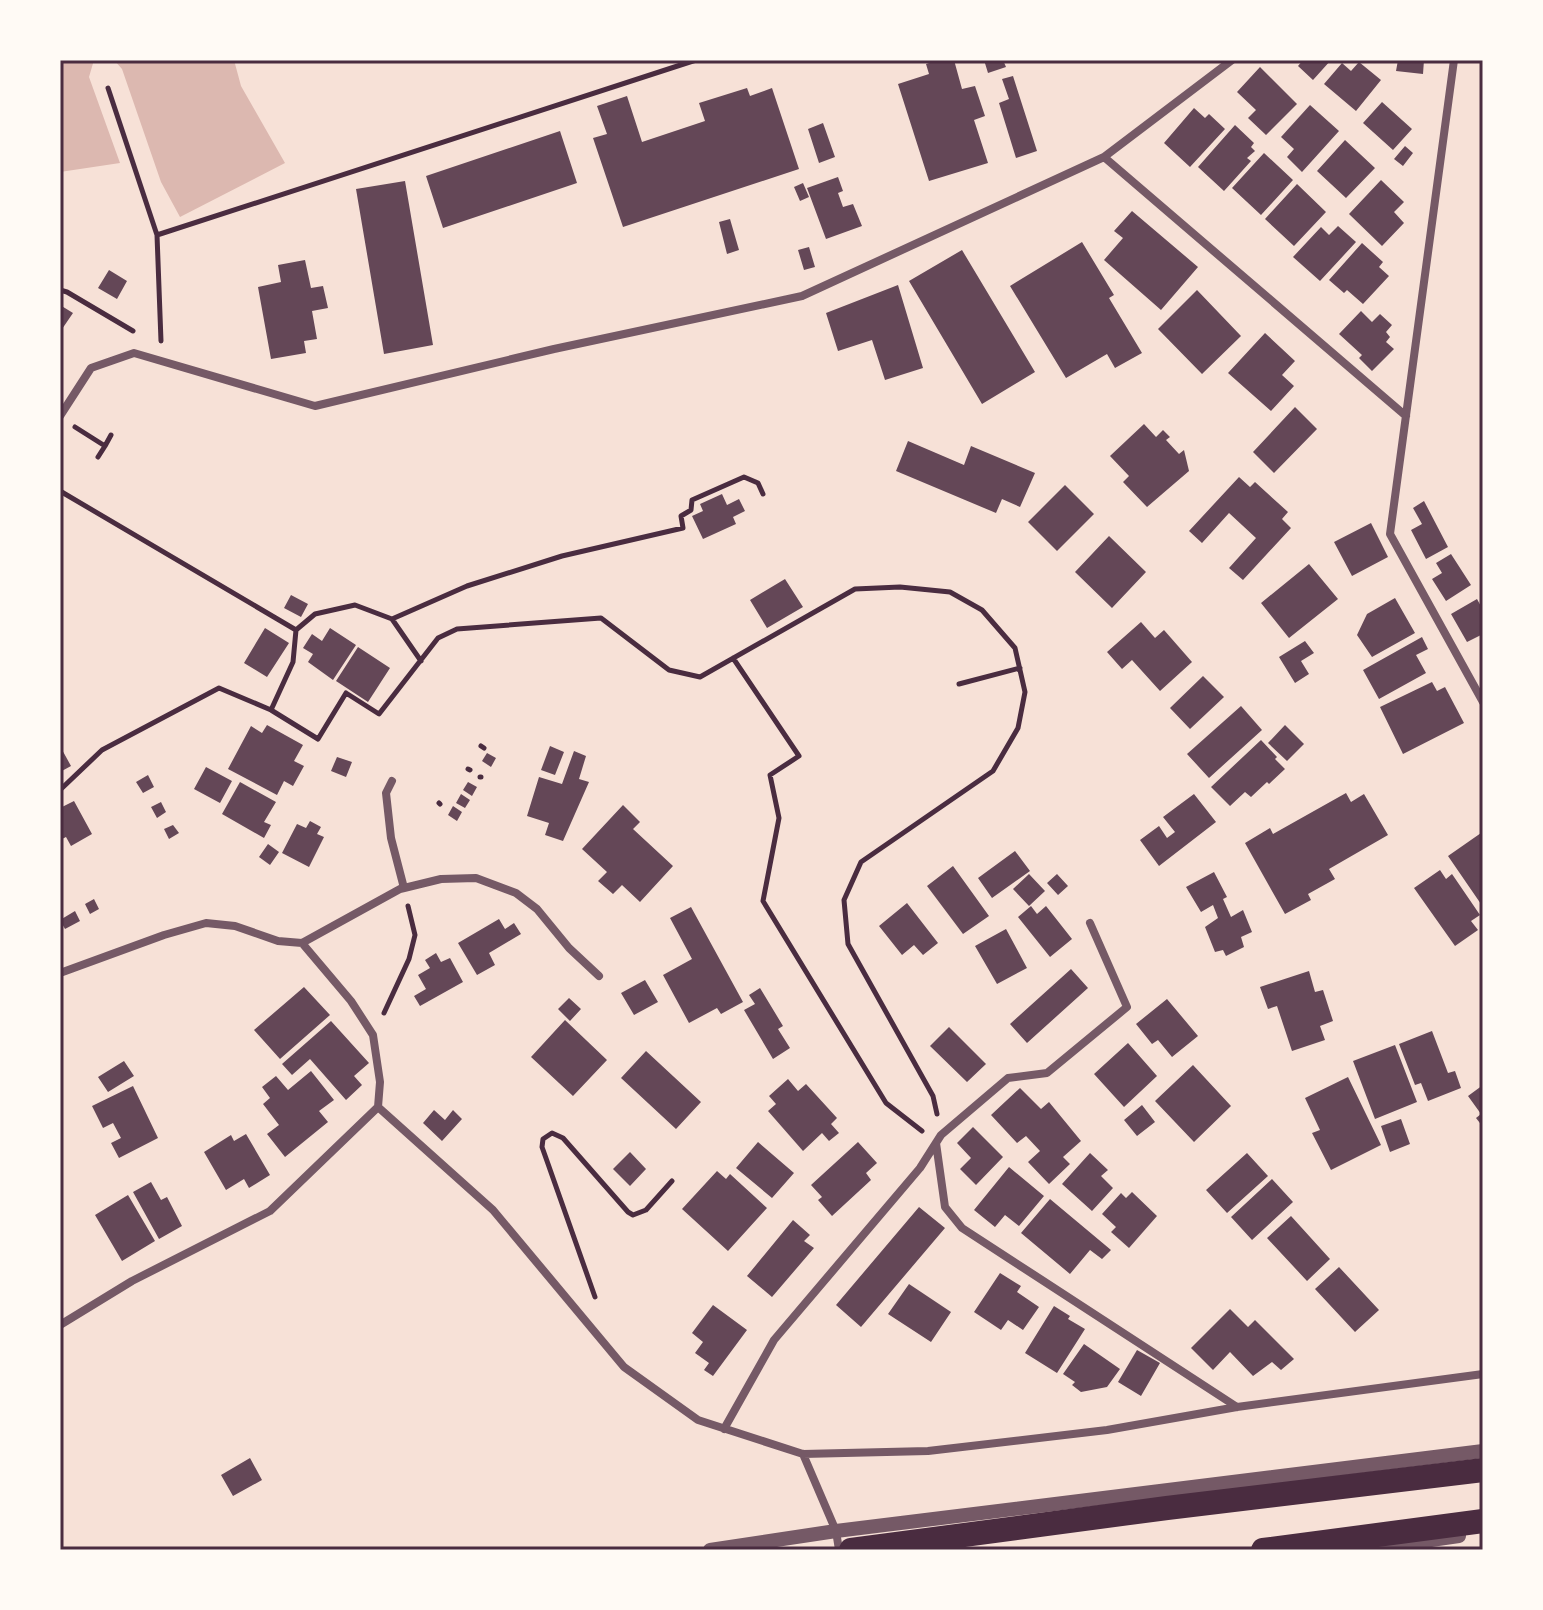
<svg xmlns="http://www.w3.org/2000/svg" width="1543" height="1610" viewBox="0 0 1543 1610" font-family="Commissioner,sans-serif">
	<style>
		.water { fill: #dcb8b0 }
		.building { fill: #644757 }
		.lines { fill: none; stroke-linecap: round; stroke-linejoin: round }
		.path { stroke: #4a2c40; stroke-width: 5 }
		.minor { stroke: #755966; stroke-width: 8 }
		.tertiary { stroke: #755966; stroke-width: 14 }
		.motorway { stroke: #4a2c40; stroke-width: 24 }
		.neatline { fill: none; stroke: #4a2c40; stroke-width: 3 }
	</style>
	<rect width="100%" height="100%" fill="#f7e1d7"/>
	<path class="water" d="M60 60H94L89 77 120 163 60 172Z
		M114 60H234L241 86 285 163 180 217 161 182 122 69Z"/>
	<path class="building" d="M938 60H954L962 89 975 86 985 116 974 120 988 163 929 181 898 84 929 74 926 64Z
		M984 60H1003L1006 67 988 73Z
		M1303 60H1331L1313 80 1298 66Z
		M1398 60H1424L1423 74 1396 71Z
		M1359 62 1381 80 1356 111 1324 84 1342 63 1351 71Z
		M1260 67 1297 104 1266 135 1248 118 1256 110 1237 92Z
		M1013 76 1037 151 1016 158 999 103 1009 99 1002 79Z
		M747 88 750 96 772 88 799 169 623 227 593 138 607 134 597 106 627 96 642 142 705 121 699 103Z
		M1382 102 1412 129 1393 150 1363 123Z
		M1310 105 1339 131 1302 172 1287 157 1294 149 1281 137Z
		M1194 108 1205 118 1209 114 1225 129 1190 167 1164 143Z
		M823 123 835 157 819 163 808 129Z
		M1235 125 1254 143 1251 147 1255 151 1247 158 1251 161 1224 191 1198 167Z
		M560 131 577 183 443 228 426 176Z
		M1345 140 1375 168 1346 198 1317 171Z
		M1405 146 1413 153 1403 166 1394 159Z
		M1264 153 1293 180 1261 215 1232 188Z
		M838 177 843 191 838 193 843 207 853 204 862 226 826 239 807 188Z
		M1381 180 1404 202 1394 212 1404 223 1382 246 1349 214Z
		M405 181 433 345 384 354 356 189Z
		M803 183 809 197 800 201 794 187Z
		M1297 184 1326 212 1294 246 1265 219Z
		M1132 211 1198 267 1161 310 1104 260 1123 238 1114 231Z
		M730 219 739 250 727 254 719 222Z
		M1338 226 1356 242 1320 281 1293 257 1321 227 1329 235Z
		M1082 242 1114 295 1109 298 1142 353 1115 368 1107 354 1066 378 1010 286Z
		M1362 243 1383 262 1379 267 1389 276 1363 304 1347 290 1344 293 1329 280Z
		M809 247 815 267 804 270 798 250Z
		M962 250 1035 372 982 404 909 281Z
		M305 260 311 288 323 286 328 308 312 311 317 339 304 341 306 353 271 359 258 287 281 282 278 265Z
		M109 270 127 281 117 299 98 288Z
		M898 285 923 368 885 380 872 340 838 351 826 313Z
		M1197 290 1241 336 1202 374 1158 329Z
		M60 305 73 313 60 332Z
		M1361 311 1372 322 1380 314 1392 325 1386 332 1390 337 1386 342 1394 349 1372 371 1359 358 1362 355 1339 334Z
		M1265 333 1295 361 1282 375 1294 386 1271 411 1228 373Z
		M1295 407 1317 429 1274 473 1253 452Z
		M1144 424 1156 437 1163 430 1170 437 1166 440 1179 454 1184 450 1189 471 1147 507 1123 482 1129 476 1110 456Z
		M908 441 964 465 971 446 1035 473 1020 507 1002 499 996 513 896 471Z
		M1239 477 1250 487 1255 482 1288 512 1282 519 1291 528 1243 580 1229 568 1256 538 1229 513 1202 543 1189 531Z
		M1065 485 1094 514 1057 551 1028 522Z
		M722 494 727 505 739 499 745 511 733 517 736 524 703 539 692 516 703 511 700 504Z
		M1424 501 1448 547 1426 559 1411 530 1422 524 1413 508Z
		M1371 523 1388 557 1352 576 1334 542Z
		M1109 536 1146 572 1112 608 1075 572Z
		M1451 554 1471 585 1446 601 1432 579 1442 573 1436 563Z
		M1309 564 1338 599 1289 638 1261 603Z
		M785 579 803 607 767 628 750 600Z
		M291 595 308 604 301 617 284 608Z
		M1395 598 1415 633 1372 657 1357 635 1367 614Z
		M1477 599 1483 610V634L1467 642 1451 614Z
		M1141 622 1155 638 1164 630 1192 662 1160 691 1132 660 1122 669 1107 652Z
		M265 628 289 643 267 677 244 663Z
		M330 628 356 645 333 680 308 662 313 654 303 648 312 634 322 641Z
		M1422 637 1428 649 1416 655 1426 673 1379 699 1363 670Z
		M1305 641 1314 653 1301 661 1309 674 1295 683 1279 657Z
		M358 647 390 668 368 702 336 681Z
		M1203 676 1224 697 1190 729 1170 708Z
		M1432 682 1437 691 1445 687 1464 723 1403 754 1380 707Z
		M1241 706 1262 730 1209 778 1187 754Z
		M267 725 303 745 294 761 304 766 293 786 284 781 277 795 228 769 251 726 262 733Z
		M1285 725 1304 744 1287 761 1268 743Z
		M1261 740 1277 757 1275 759 1285 769 1269 784 1267 782 1251 797 1245 792 1230 806 1211 787Z
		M60 746 71 766 60 772Z
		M550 746 564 752 555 775 541 770Z
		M574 751 586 756 579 779 589 782 563 841 545 835 549 823 527 816 539 777 562 784Z
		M487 753 496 758 491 767 482 761Z
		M337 757 352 762 346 777 331 771Z
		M206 767 232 781 220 803 194 789Z
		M148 775 154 787 143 793 136 782Z
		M240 782 276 802 264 822 271 825 264 838 222 814Z
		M468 782 477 787 472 796 463 790Z
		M1346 793 1351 802 1364 794 1388 835 1329 869 1335 879 1308 894 1311 900 1285 914 1245 843 1270 828 1273 834Z
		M461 794 470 800 465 808 456 803Z
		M1194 794 1216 822 1159 866 1140 840 1159 826 1167 838 1175 832 1163 817Z
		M74 801 92 834 71 846 66 837 60 840V808Z
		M161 802 166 812 157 818 151 807Z
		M623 805 640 822 633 829 673 866 640 902 622 885 613 894 598 881 607 872 582 849Z
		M453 806 462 812 457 821 448 815Z
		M310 821 321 827 317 834 324 837 309 867 282 853 297 824 306 828Z
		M173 825 179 833 169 839 164 829Z
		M1481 833 1483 835V907L1448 856Z
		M268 844 279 852 270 865 259 857Z
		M1015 851 1030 871 992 898 978 878Z
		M953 866 989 916 963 934 927 886Z
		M1440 870 1446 879 1452 874 1480 915 1471 921 1478 930 1455 946 1414 888Z
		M1214 872 1227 897 1223 899 1231 917 1243 910 1252 932 1241 937 1244 947 1226 956 1223 950 1215 952 1205 927 1218 918 1213 905 1201 912 1186 887Z
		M1029 874 1045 891 1029 906 1013 889Z
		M1057 874 1068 886 1058 895 1047 883Z
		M94 899 99 909 90 914 85 904Z
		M907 903 938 943 923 955 914 945 902 955 879 926Z
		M1031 906 1037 914 1046 906 1072 939 1050 957 1018 917Z
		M691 907 743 1002 721 1014 717 1008 689 1023 663 975 692 959 670 918Z
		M75 911 80 921 65 929 60 920Z
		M499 919 505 929 514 923 521 934 489 953 495 965 477 975 458 943Z
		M1006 929 1027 968 997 984 975 946Z
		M436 953 441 962 450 958 463 982 420 1006 414 996 426 989 418 975 430 968 425 960Z
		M1071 969 1088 988 1027 1043 1010 1024Z
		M1309 971 1315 992 1323 990 1333 1021 1320 1026 1325 1040 1292 1051 1277 1006 1268 1009 1260 987Z
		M645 980 658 1002 634 1015 621 993Z
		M304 987 330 1015 280 1059 254 1030Z
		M760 988 783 1026 778 1029 790 1048 773 1059 744 1010 755 1004 749 995Z
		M569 998 581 1009 570 1021 558 1009Z
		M1167 999 1198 1036 1172 1057 1158 1040 1152 1044 1136 1024Z
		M565 1020 607 1060 573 1096 531 1057Z
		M331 1021 369 1063 354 1076 362 1085 346 1100 310 1059 292 1075 282 1064Z
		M949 1027 986 1064 967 1082 930 1046Z
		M1432 1031 1448 1073 1455 1071 1461 1088 1428 1101 1421 1083 1415 1085 1399 1044Z
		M1128 1043 1157 1076 1124 1107 1094 1074Z
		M1395 1045 1417 1102 1375 1119 1353 1061Z
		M646 1051 701 1102 676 1129 621 1078Z
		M124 1061 134 1076 108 1092 98 1077Z
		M1193 1065 1231 1106 1194 1142 1155 1101Z
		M311 1071 334 1100 319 1111 328 1122 285 1157 267 1134 279 1125 263 1104 270 1098 262 1087 276 1076 288 1090Z
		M1348 1077 1381 1145 1331 1170 1312 1133 1320 1130 1305 1098Z
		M788 1079 798 1091 806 1084 837 1118 831 1124 839 1133 829 1141 822 1133 803 1151 768 1111 776 1104 769 1096Z
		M1483 1085V1127L1476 1118 1481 1114 1468 1096Z
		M133 1086 158 1138 119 1158 111 1143 121 1138 113 1123 103 1128 92 1106Z
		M1020 1088 1041 1109 1049 1102 1081 1141 1063 1157 1070 1164 1049 1184 1028 1162 1040 1151 1026 1136 1017 1143 991 1115Z
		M1142 1105 1155 1122 1137 1136 1124 1120Z
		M434 1110 445 1120 453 1110 462 1119 442 1141 423 1123Z
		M1401 1119 1410 1144 1390 1152 1381 1126Z
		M973 1127 1003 1157 976 1185 960 1169 971 1158 957 1143Z
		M246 1134 270 1175 249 1188 244 1179 226 1190 204 1152 231 1135 234 1141Z
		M758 1142 794 1173 772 1198 736 1168Z
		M858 1142 877 1163 866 1173 871 1180 832 1216 818 1200 822 1197 811 1185Z
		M630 1152 646 1169 630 1186 613 1169Z
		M1090 1153 1108 1170 1101 1176 1113 1188 1092 1211 1062 1184Z
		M1247 1153 1268 1176 1227 1213 1206 1190Z
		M1009 1167 1044 1196 1019 1226 1005 1215 995 1227 974 1210Z
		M717 1171 726 1179 730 1174 767 1208 728 1251 682 1209Z
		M1272 1179 1293 1202 1252 1240 1231 1217Z
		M151 1182 161 1200 167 1197 182 1226 159 1239 133 1192Z
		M1132 1192 1157 1216 1129 1248 1111 1232 1116 1227 1102 1214 1121 1193 1126 1198Z
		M128 1195 155 1241 122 1261 95 1215Z
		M1050 1199 1111 1250 1102 1259 1090 1250 1070 1274 1021 1233Z
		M919 1207 945 1228 861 1327 836 1305Z
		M1291 1216 1330 1259 1307 1281 1267 1238Z
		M793 1220 810 1235 804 1241 814 1248 772 1297 747 1276Z
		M1339 1267 1379 1310 1355 1332 1315 1289Z
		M1000 1273 1021 1286 1017 1292 1039 1307 1023 1330 1008 1320 1001 1330 974 1312Z
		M909 1284 951 1312 931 1342 888 1314Z
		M713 1305 747 1330 713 1376 704 1370 709 1363 695 1353 703 1342 692 1333Z
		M1054 1306 1070 1316 1068 1319 1085 1329 1057 1373 1025 1353Z
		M1230 1309 1248 1327 1255 1320 1294 1359 1281 1370 1272 1362 1253 1376 1230 1352 1213 1370 1191 1348Z
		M1084 1344 1120 1369 1107 1387 1081 1392 1072 1385 1075 1382 1063 1374Z
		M1137 1350 1160 1363 1141 1396 1118 1382Z
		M250 1458 262 1480 233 1496 221 1475Z"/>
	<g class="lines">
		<path class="path" d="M108 88 157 235 161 341
			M157 235 696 60
			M60 290 67 292 133 331
			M75 427 105 446 111 435
			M98 457 105 446
			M60 491 296 630 315 614 355 605 392 619
			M733 658 799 756 770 775 779 818 763 901 886 1103 922 1131
			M421 661 392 619 467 586 562 556 683 528 681 516 691 510 692 500 744 477 758 483 763 494
			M959 684 1020 668
			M271 710 293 662 296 630
			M481 746 484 748
			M468 769 470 770
			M480 777H481
			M60 790 102 750 219 688 271 710 318 739 346 693 379 714 438 638 457 629 601 618 669 670 700 677 855 589 900 587 950 592 982 610 1015 648 1025 692 1018 728 993 771 861 862 844 900 848 944 933 1096 937 1114
			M439 803 440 804
			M384 1013 409 959 415 935 408 906
			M595 1297 547 1161 542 1147 543 1139 552 1133 563 1138 628 1212 633 1215 646 1210 672 1181"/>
		<path class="minor" d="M1454 60 1390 534 1483 702
			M1104 157 1406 416
			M60 416 91 368 134 353 315 406 554 349 802 296 1104 157 1232 60
			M392 781 386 793 391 838 404 888
			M302 943 351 1001 373 1035 380 1082 378 1107
			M60 973 164 935 206 923 235 926 278 941 302 943 400 889 441 879 476 878 516 893 537 909 569 948 599 976
			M936 1143 945 1207 962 1228 1237 1407
			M60 1325 132 1281 270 1211 378 1107 493 1210 624 1367 698 1420 803 1454 928 1451 1107 1430 1237 1407 1483 1374
			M724 1429 774 1340 920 1168 941 1135 1008 1078 1047 1073 1127 1007 1090 923
			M803 1454 836 1531 839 1550"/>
		<path class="tertiary" d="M710 1550 836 1531 1483 1451
			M1361 1550 1459 1536"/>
		<path class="motorway" d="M851 1550 1167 1508 1483 1470
			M1263 1550 1483 1521"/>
	</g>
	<rect width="1543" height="1610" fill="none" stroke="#fffaf5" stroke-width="124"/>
	<rect x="62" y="62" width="1419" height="1486" class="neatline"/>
</svg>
